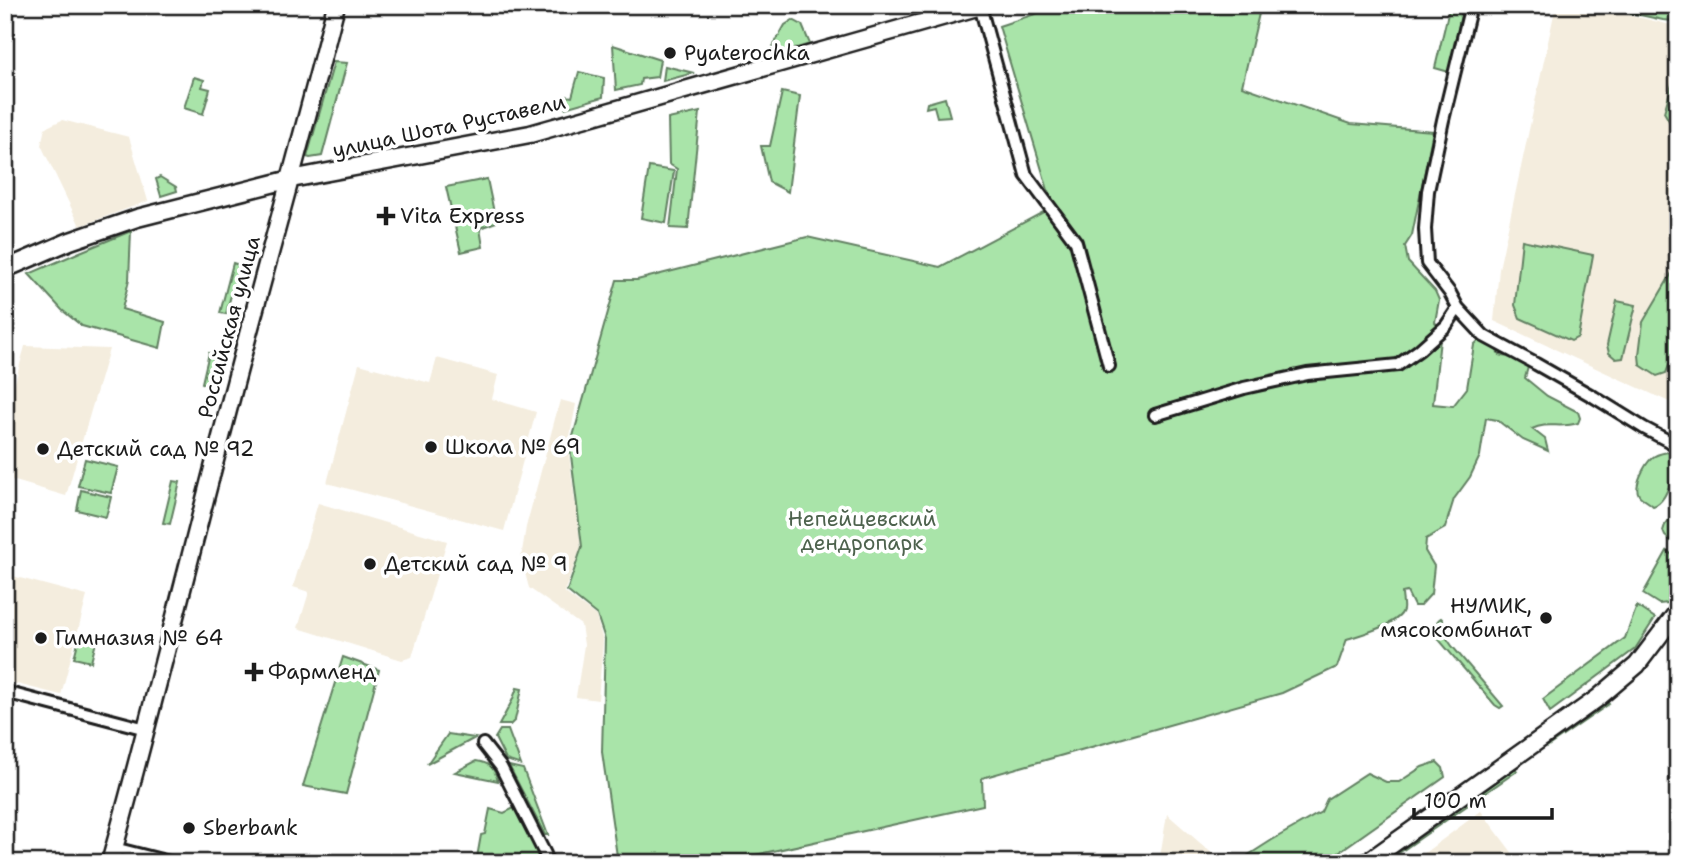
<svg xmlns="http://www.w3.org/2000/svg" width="1683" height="868" viewBox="0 0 1683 868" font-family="'Shantell Sans',sans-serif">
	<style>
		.built { fill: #f4edde }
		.green { fill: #a9e4a9; stroke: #628062; stroke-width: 2 }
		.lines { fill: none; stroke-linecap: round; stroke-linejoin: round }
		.street-casing { stroke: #1c1c1c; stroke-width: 16 }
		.secondary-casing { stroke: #1c1c1c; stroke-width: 21 }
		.street { stroke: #fff; stroke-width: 10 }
		.secondary { stroke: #fff; stroke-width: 16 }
		.poi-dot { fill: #1c1c1c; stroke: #fff; stroke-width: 2.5 }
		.labels { text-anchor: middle; stroke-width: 7; stroke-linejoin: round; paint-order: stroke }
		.poi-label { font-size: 21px; fill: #1c1c1c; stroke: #fff; text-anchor: start }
		.street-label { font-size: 21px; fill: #1c1c1c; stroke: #fff }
		.park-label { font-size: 21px; fill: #4d624d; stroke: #fff }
	</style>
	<rect width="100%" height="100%" fill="#fff"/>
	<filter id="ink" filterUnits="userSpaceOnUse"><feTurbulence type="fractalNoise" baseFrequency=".0143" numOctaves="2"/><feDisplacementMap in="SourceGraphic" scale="14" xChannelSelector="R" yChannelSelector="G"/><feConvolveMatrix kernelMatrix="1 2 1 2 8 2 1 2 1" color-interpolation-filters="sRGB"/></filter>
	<g filter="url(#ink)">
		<path class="built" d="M1556 5H1588L1675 26 1678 24V406L1494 321 1499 269Z
			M62 120 129 137 148 201 80 226 41 145 45 128Z
			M25 346 109 349 66 496 5 478V419Z
			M437 358 498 375 492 399 536 412 504 531 327 483 359 364 430 383Z
			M560 400 576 404 568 447 581 548 564 592 596 616 603 641 598 700 576 697 584 645 581 625 529 588 521 558 526 527Z
			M318 503 447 541 412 657 402 660 298 628 309 592 293 587Z
			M5 574 87 596 61 695 5 681Z
			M1481 811 1520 863H1411Z
			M1167 814 1223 863H1159Z"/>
		<path class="green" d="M1062 5H1261L1242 86 1351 124 1433 131 1412 235 1405 246 1408 262 1435 291 1439 300 1435 322 1441 330 1433 404 1453 406 1467 388 1474 345 1478 341H1489L1500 355 1527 362 1528 367 1525 378 1547 396 1578 412 1580 418 1578 423C1560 429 1548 421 1532 429L1545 439 1548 451 1523 440 1497 420 1486 418 1480 456 1470 477 1454 499 1445 528 1426 539 1425 551 1434 566 1431 594 1420 606H1414L1407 592 1402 593C1402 598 1404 606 1403 610 1400 624 1360 635 1347 639L1337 667 1282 693 982 778 983 805 718 863H618L602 752 605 639 597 615 567 591 582 547 570 447 617 280H637L807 237 940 267 1053 207 999 26Z
			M1450 5H1463L1449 72 1435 68Z
			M1656 5 1676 16 1674 21 1663 20 1599 6Z
			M793 20 802 25 810 44 759 60 758 55 770 52 785 25Z
			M613 45 660 60 657 77 641 79 640 85 616 90Z
			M334 62 347 63 322 156 310 158 307 157Z
			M665 66 694 73 663 81Z
			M579 72 604 78 603 97 565 108V96L572 97Z
			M194 77 204 80 202 87 210 89 203 114 184 108Z
			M1673 81 1678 83V117L1676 124H1671L1664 112Z
			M782 92 800 96 788 192 769 182 761 146H770Z
			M945 98 950 116 937 117 934 106 926 108 927 103Z
			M700 112 688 229 670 228 677 169 669 164 668 119Z
			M649 167 674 171 666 223 641 218Z
			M160 177 176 187 177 191 161 196 156 179Z
			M487 179 496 222 480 228 483 247 461 252 446 187Z
			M131 231 129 280 122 309 165 322 160 348 82 326 62 310 29 274 80 252Z
			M1522 240 1593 255 1578 337 1571 341 1520 318 1515 305Z
			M233 263 239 265 226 314 220 313Z
			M1672 273 1678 275C1678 309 1680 342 1666 373L1657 376 1640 365 1639 355 1643 322Z
			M1617 301 1636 305 1623 358 1616 359 1609 353 1607 345Z
			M209 353 215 354 207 385 202 383Z
			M1668 452 1678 454V472L1674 474C1669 485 1665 503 1653 506 1649 502 1642 499 1639 495 1633 486 1645 464 1652 458 1656 454 1663 453 1668 452Z
			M85 459 118 467 111 493 78 486Z
			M173 481 180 482 170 524 163 523Z
			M81 490 111 497 106 517 77 510Z
			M1678 509V547L1665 536 1663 531 1665 525Z
			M1667 551 1678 559V588L1668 603 1659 604 1643 594Z
			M1637 606 1655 618 1635 649 1550 712 1543 699 1625 638Z
			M1441 618 1443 620 1444 634 1452 646 1503 706 1500 708 1495 705 1434 634C1434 628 1435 621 1441 618Z
			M80 634 97 638 91 662 74 658Z
			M343 657 379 670 346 794 303 786Z
			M517 688 522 689 515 720 510 725H499L512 701Z
			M1605 699 1609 704 1548 746V740Z
			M500 730H508L521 765 506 760 495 738Z
			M448 734 475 738 427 764Z
			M476 761C490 763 494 767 498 781L455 772Z
			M1437 762 1443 768 1445 777 1323 863H1241L1244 858 1272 840 1321 812 1327 799 1367 773 1386 782H1399L1422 767Z
			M509 766 523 769 548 835H545Z
			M1514 766 1517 771 1389 860 1385 859Z
			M514 808 535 844 539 863H476L481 835 485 834 490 809 504 813Z"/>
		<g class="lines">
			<g class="street-casing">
				<path id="street" d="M1471 5 1443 120 1428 191 1425 229 1427 263 1450 293 1458 308 1484 336 1536 364 1594 397 1644 428 1678 446
					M980 6 1026 175 1076 242 1109 366
					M1155 415 1244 388 1307 374 1398 365 1419 350 1446 326 1458 308
					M5 692 146 729
					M483 744 501 767 545 854 547 863
					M114 848 173 863"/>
			</g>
			<g class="secondary-casing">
				<path id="secondary" d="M5 269 70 241 137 218 291 179 530 134 984 5
					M110 863C153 708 191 551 232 395 266 265 303 136 336 5
					M1366 863 1598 698 1637 665 1678 611"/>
			</g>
			<use href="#street" class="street"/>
			<use href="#secondary" class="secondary"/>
		</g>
	</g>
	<g class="poi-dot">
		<circle cx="670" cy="53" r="7"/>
		<path d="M382.5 205.5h7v7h7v7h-7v7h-7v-7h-7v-7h7z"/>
		<circle cx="431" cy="447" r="7"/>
		<circle cx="43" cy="449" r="7"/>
		<circle cx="370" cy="564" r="7"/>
		<circle cx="1546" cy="618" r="7"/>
		<circle cx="41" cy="638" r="7"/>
		<path d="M250.5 661.5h7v7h7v7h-7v7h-7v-7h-7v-7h7z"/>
		<circle cx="189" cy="828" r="7"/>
	</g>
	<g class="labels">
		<g class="poi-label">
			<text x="684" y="60">Pyaterochka</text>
			<text x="400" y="223">Vita Express</text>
			<text x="445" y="454">Школа № 69</text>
			<text x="57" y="456">Детский сад № 92</text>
			<text x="384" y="571">Детский сад № 9</text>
			<text x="1532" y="613" text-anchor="end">НУМИК,<tspan x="1532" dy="24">мясокомбинат</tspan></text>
			<text x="55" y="645">Гимназия № 64</text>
			<text x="268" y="679">Фармленд</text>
			<text x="203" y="835">Sberbank</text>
		</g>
		<g class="street-label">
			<text transform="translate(449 126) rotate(-12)" y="7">улица Шота Руставели</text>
			<text transform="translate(229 327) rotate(-75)" y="7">Российская улица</text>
		</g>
		<g class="park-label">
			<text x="862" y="526">Непейцевский<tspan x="862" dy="24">дендропарк</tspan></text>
		</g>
	</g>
	<rect width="1683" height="868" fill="none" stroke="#fff" stroke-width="28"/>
	<rect x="14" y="14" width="1655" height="840" fill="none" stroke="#1c1c1c" stroke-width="2.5" filter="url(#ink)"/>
	<path d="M1414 808v10h138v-10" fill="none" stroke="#1c1c1c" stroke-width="3.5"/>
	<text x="1424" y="808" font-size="21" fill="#1c1c1c" stroke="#ffffff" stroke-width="5" paint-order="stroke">100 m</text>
</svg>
